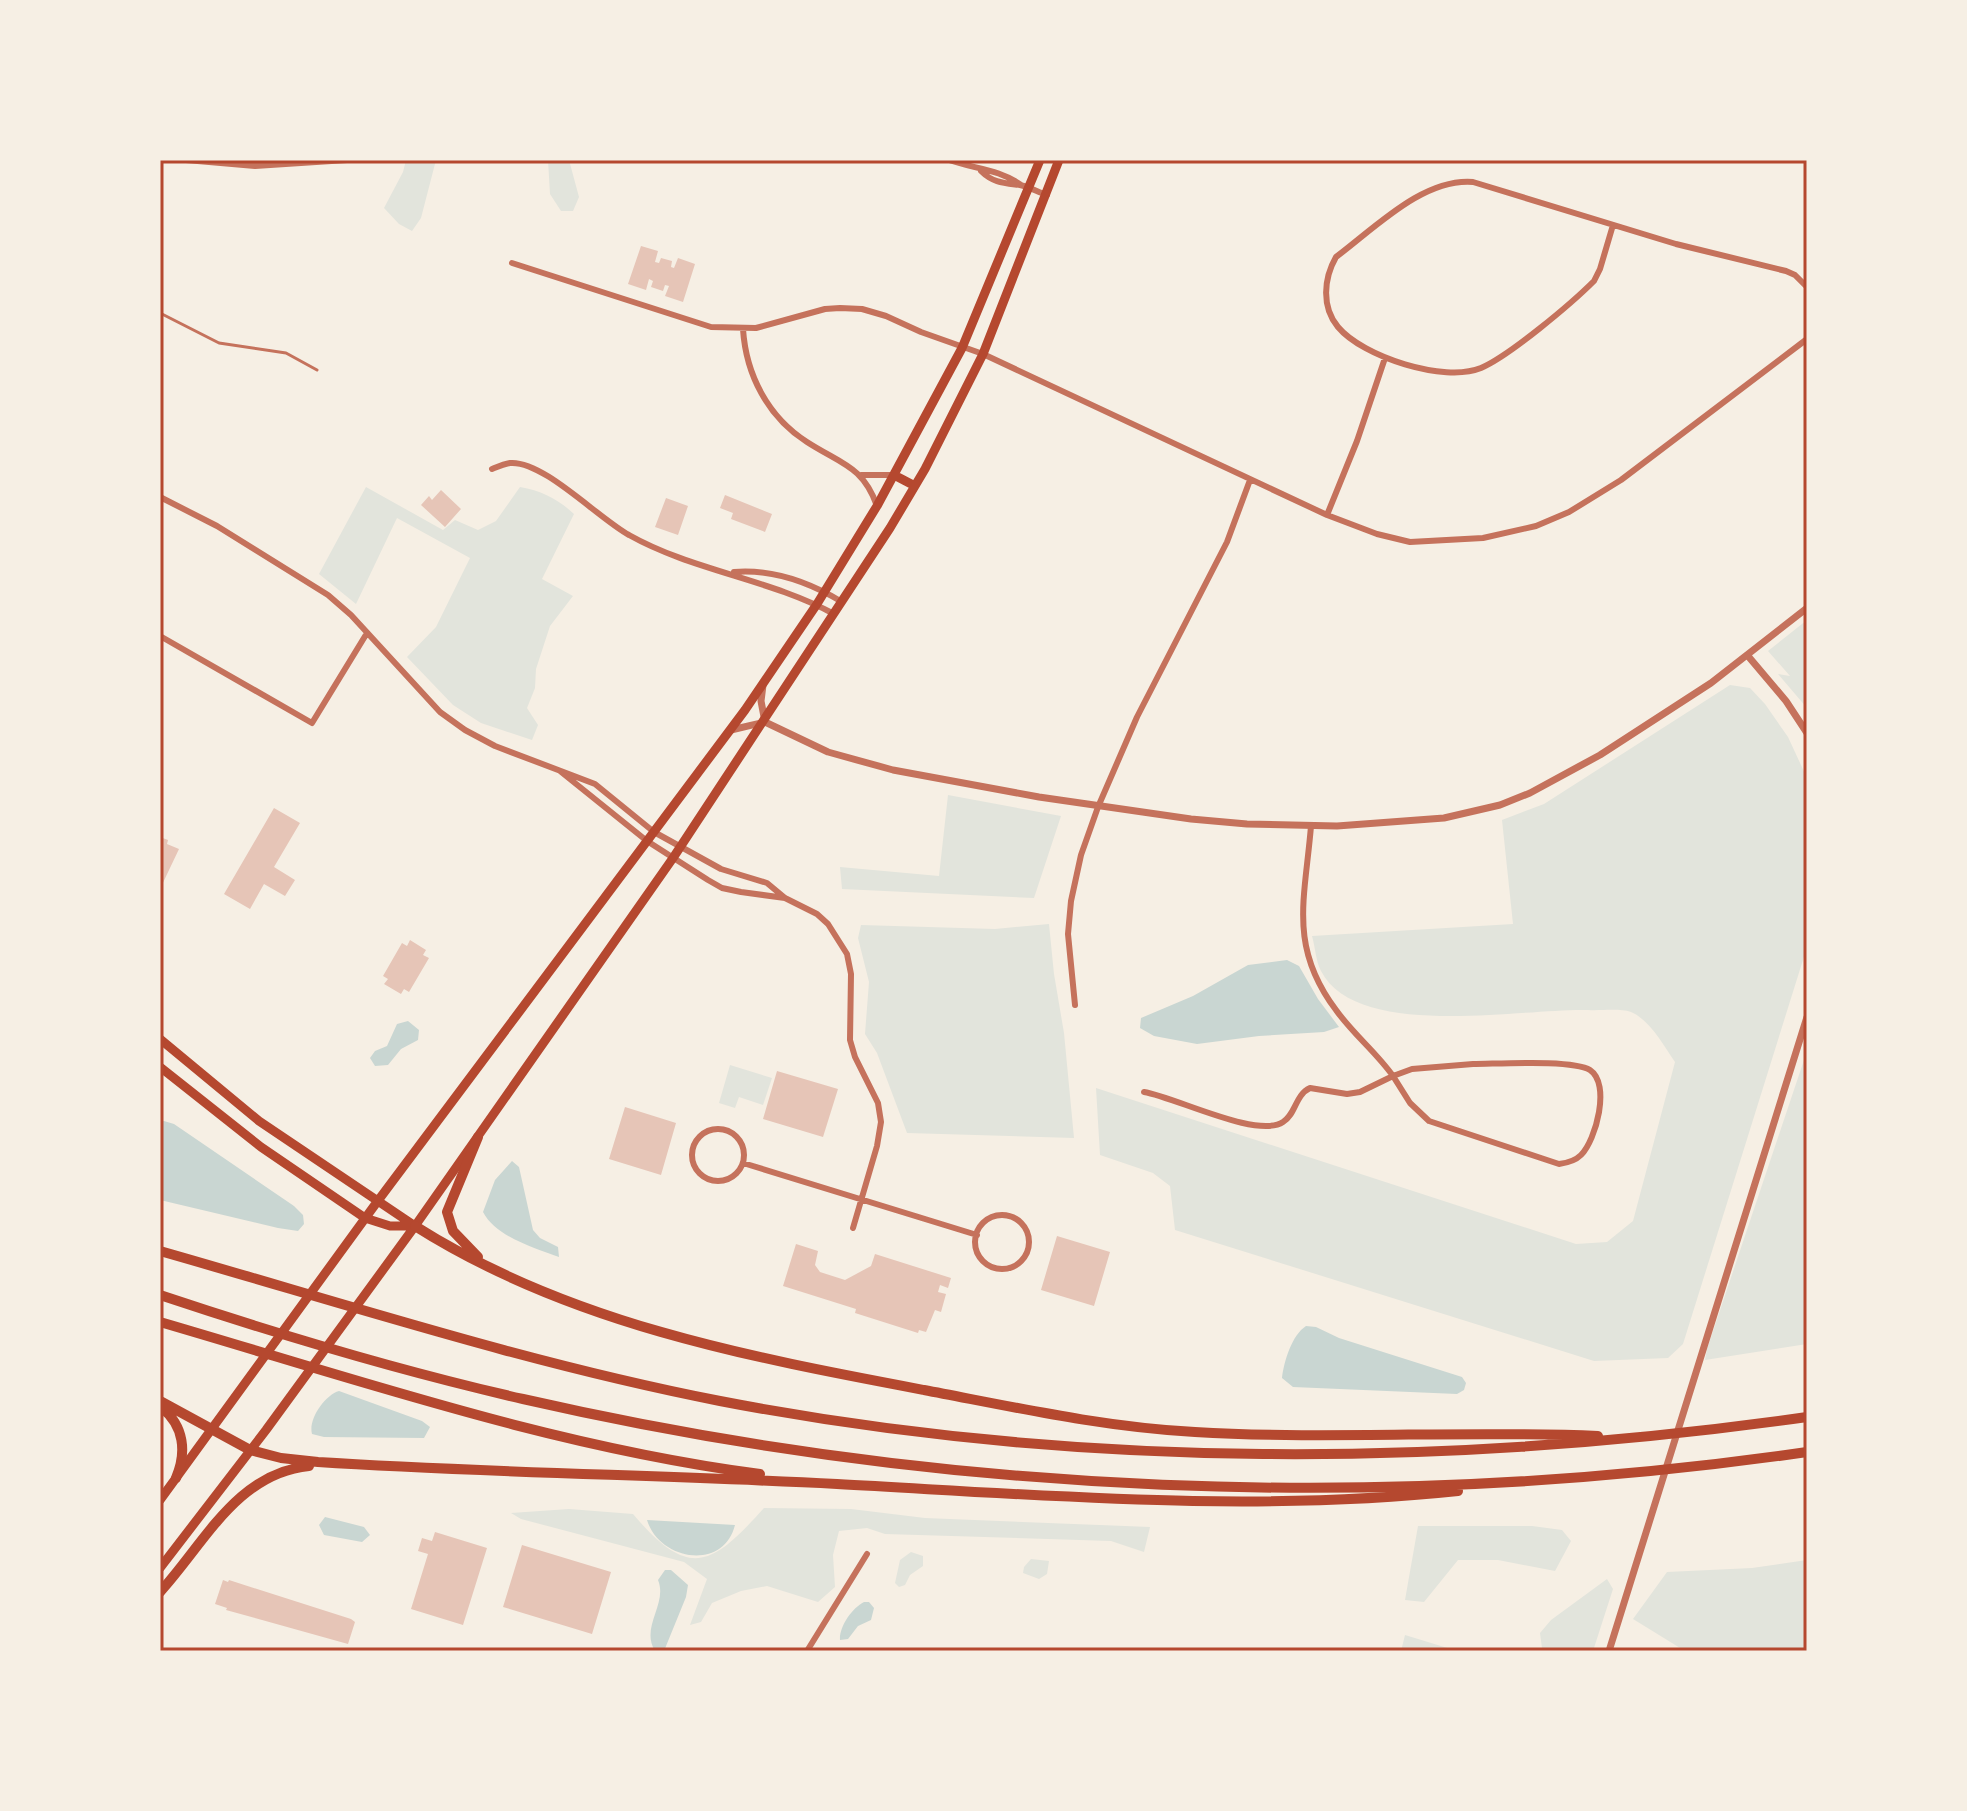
<svg xmlns="http://www.w3.org/2000/svg" width="1967" height="1811" viewBox="0 0 1967 1811" font-family="'Roboto Condensed',sans-serif">
	<style>
		.green { fill: #e2e4dc }
		.water { fill: #c9d6d2 }
		.building { fill: #e6c5b7 }
		.lines { fill: none; stroke-linecap: round; stroke-linejoin: round }
		.service { stroke: #c5725c; stroke-width: 3 }
		.minor { stroke: #c5725c; stroke-width: 6 }
		.tertiary { stroke: #c5725c; stroke-width: 7 }
		.primary { stroke: #b5482f; stroke-width: 9 }
		.trunk { stroke: #b5482f; stroke-width: 9 }
		.motorway { stroke: #b5482f; stroke-width: 10 }
		.neatline { fill: none; stroke: #b5482f; stroke-width: 3 }
	</style>
	<rect width="100%" height="100%" fill="#f6efe4"/>
	<path class="green" d="M406 160H436L421 218 412 231 399 224 384 208 403 172Z
		M548 160H569L579 197 573 211H561L550 194Z
		M366 487 443 530 455 520 478 530 496 521 520 487C542 491 558 499 574 514L542 579 573 596 550 626 536 669 535 688 527 708 538 725 532 740 481 723 453 705 407 657 436 627 470 558 397 518 356 604 319 574Z
		M1807 620V708L1778 674 1790 676 1768 651Z
		M1730 685 1750 688 1765 704 1788 737 1807 778V947L1683 1344 1668 1358 1594 1361 1175 1230 1170 1186 1153 1173 1100 1155 1096 1088 1576 1244 1607 1242 1633 1221 1675 1062C1664 1046 1650 1020 1631 1012 1619 1008 1600 1011 1588 1010 1522 1008 1357 1041 1321 971 1316 962 1315 946 1312 936L1513 924 1502 820 1544 804Z
		M948 795 1061 816 1034 898 842 889 840 867 939 876Z
		M1049 924 1054 974 1064 1033 1074 1138 907 1133 877 1053 865 1034 869 982 858 938 861 925 995 929Z
		M1807 1051V1344L1705 1360 1707 1349Z
		M730 1065 772 1078 763 1105 739 1097 735 1108 719 1103Z
		M764 1508 851 1509 925 1518 1150 1527 1144 1552 1111 1541 885 1534 867 1528 839 1531 833 1555 835 1587 818 1602 767 1586 741 1591 712 1603 701 1622 690 1625 707 1579 684 1562 521 1519 511 1513 569 1509 633 1514C689 1580 711 1567 764 1508Z
		M1418 1526H1532L1562 1530 1571 1541 1555 1571 1498 1560H1458L1424 1602 1405 1600Z
		M911 1552 923 1556V1566L910 1575 905 1585 899 1587 895 1583 900 1560Z
		M1031 1559 1049 1561 1047 1574 1039 1579 1023 1573 1024 1567Z
		M1807 1560V1651H1685L1633 1619 1667 1572 1752 1568Z
		M1607 1579 1613 1589 1593 1651H1549L1542 1648 1540 1633 1551 1620Z
		M1405 1635 1454 1650 1401 1651Z"/>
	<path class="water" d="M1287 960 1299 966 1318 999 1339 1027 1324 1032 1259 1036 1197 1044 1154 1036 1140 1028 1141 1018 1193 996 1248 965Z
		M408 1021 419 1030 418 1040 401 1049 388 1065 375 1066 370 1058 375 1051 387 1046 397 1024Z
		M164 1121 174 1124 294 1206 303 1215 304 1224 298 1231 278 1228 160 1200V1122Z
		M512 1161 519 1167 533 1230 540 1238 558 1247 559 1257C535 1248 496 1237 483 1212L495 1180Z
		M1306 1326 1316 1327 1339 1338 1462 1377 1466 1383 1464 1390 1457 1394 1293 1387 1282 1378C1284 1361 1292 1335 1306 1326Z
		M339 1391 422 1421 430 1427 424 1438 324 1437 312 1434C308 1419 325 1395 339 1391Z
		M325 1517 364 1527 370 1535 362 1542 324 1535 319 1525Z
		M647 1520 735 1525C723 1572 659 1560 647 1520Z
		M665 1570H671L688 1585 686 1597 664 1651H655C640 1627 668 1604 658 1580Z
		M864 1602H869L874 1608 871 1620 858 1626 848 1639 840 1640C839 1627 852 1608 864 1602Z"/>
	<path class="building" d="M641 246 658 251 655 262 659 263 661 258 672 261 671 267 674 268 678 258 695 264 683 302 665 296 669 286 665 285 663 291 651 287 653 281 649 279 646 290 628 284Z
		M441 490 461 509 445 527 421 505 429 496 432 500Z
		M725 495 772 514 765 532 731 519 733 513 720 508Z
		M666 498 688 506 678 535 655 527Z
		M274 808 300 823 274 867 295 880 285 896 264 884 250 909 224 894Z
		M160 837 168 840 167 844 179 849 160 889Z
		M410 940 426 950 423 955 429 958 409 992 404 989 401 994 384 984 388 979 383 976 402 943 407 946Z
		M777 1071 838 1089 823 1137 763 1119Z
		M625 1107 676 1123 661 1175 609 1159Z
		M1057 1236 1110 1252 1094 1306 1041 1290Z
		M796 1244 818 1251 815 1265 820 1272 845 1280 871 1266 875 1254 951 1278 948 1288 940 1285 938 1292 946 1294 941 1312 935 1310 926 1332 919 1330 918 1333 855 1313 856 1309 783 1286Z
		M435 1532 487 1548 463 1625 411 1609 428 1554 418 1551 422 1538 432 1541Z
		M522 1545 611 1572 592 1634 503 1607Z
		M223 1580 228 1582 229 1580 351 1619 355 1622 348 1644 226 1610 227 1608 215 1604Z"/>
	<g class="lines">
		<path class="service" d="M160 313 219 343 286 353 317 370"/>
		<path class="minor" d="M186 160 255 166 347 160
			M949 160C975 169 999 169 1021 185
			M981 171C993 183 1004 183 1020 185 1029 187 1038 192 1047 195
			M1613 225 1600 269 1594 281C1571 304 1509 356 1481 368 1444 383 1363 357 1338 327 1321 307 1324 278 1336 257 1375 228 1423 178 1473 182L1676 244 1786 271 1795 275 1807 287
			M512 263 711 327 756 328 825 309 840 308 862 309 886 316 921 332 983 354 1327 515 1377 534 1410 542 1483 538 1536 526 1569 512 1621 480 1807 339
			M743 329C746 375 768 417 807 442 841 464 863 466 877 506
			M492 469C497 467 504 464 510 463 543 460 599 519 629 535 693 571 770 579 834 614
			M861 475H894
			M160 497 217 526 328 595 351 615 440 712 465 730 495 746 595 784 654 832 721 869 767 883 785 898 817 914 828 924 847 954 851 974 850 1040 855 1057 878 1103 881 1122 877 1146 853 1228
			M1327 515 1357 441 1385 358
			M734 572C772 569 809 582 842 602
			M160 636 312 723 367 633
			M560 771 647 841 708 880 722 888 741 892 785 898
			M1075 1005 1068 934 1071 901 1081 855 1098 807 1137 717 1227 542 1250 480
			M1473 1064C1497 1064 1573 1059 1590 1070 1611 1084 1596 1140 1581 1155 1575 1161 1567 1163 1559 1164L1429 1121 1410 1103 1393 1076 1412 1069Z
			M1144 1092C1175 1097 1257 1139 1283 1122 1296 1114 1295 1095 1310 1088L1347 1094 1360 1092 1393 1076C1376 1052 1353 1034 1336 1010 1288 946 1305 899 1311 826
			M692 1155a26 26 0 1 1 52 0a26 26 0 1 1-52 0Z
			M743 1163 977 1235
			M975 1242a27 27 0 1 1 54 0a27 27 0 1 1-54 0Z
			M807 1651 867 1554"/>
		<path class="tertiary" d="M1748 656 1786 701 1807 733
			M763 685 761 701 765 722
			M731 730 765 722 828 752 893 770 1039 797 1191 819 1247 824 1337 826 1444 818 1500 805 1530 793 1600 755 1711 683 1807 608
			M1609 1651 1807 1017"/>
		<path class="primary" d="M894 475 915 486
			M377 1202 745 710 817 604 877 506 962 348 1040 160
			M415 1226 673 858 890 528 925 469 983 354 1059 160"/>
		<path class="trunk" d="M160 1039 259 1121 415 1226
			M160 1067 261 1147 365 1218 390 1226H415
			M160 1500 377 1202
			M160 1568 266 1430 415 1226"/>
		<path class="motorway" d="M415 1226C568 1323 749 1357 924 1390 1014 1407 1103 1427 1195 1432 1329 1440 1464 1430 1598 1436
			M160 1251C346 1304 530 1364 720 1401 1077 1470 1448 1468 1807 1417
			M478 1257 453 1231 447 1212 478 1137
			M160 1295C280 1335 400 1371 523 1399 943 1495 1380 1514 1807 1452
			M160 1322C359 1380 554 1447 760 1474
			M160 1401 250 1450 281 1458 318 1462C491 1473 664 1475 837 1484 1043 1495 1251 1513 1458 1491
			M162 1408C184 1426 187 1452 176 1478
			M160 1592C204 1544 237 1473 309 1466"/>
	</g>
	<rect width="1967" height="1811" fill="none" stroke="#f6efe4" stroke-width="324"/>
	<rect x="162" y="162" width="1643" height="1487" class="neatline"/>
</svg>
